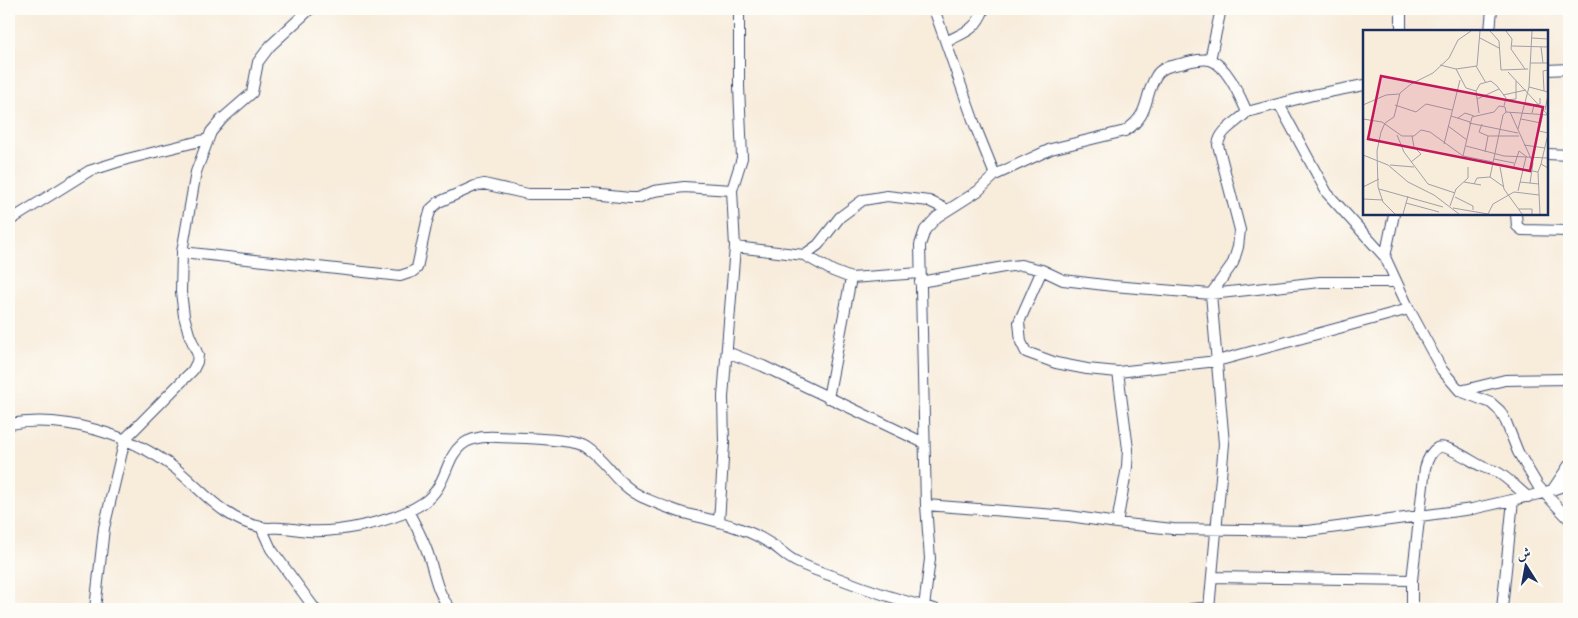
<svg xmlns="http://www.w3.org/2000/svg" width="1578" height="618" viewBox="0 0 1578 618" font-family="'Libre Caslon Text',Amiri,serif">
	<style>
		.lines { fill: none; stroke-linecap: round; stroke-linejoin: round }
		.street-casing { stroke: #3c4b71; stroke-width: 12 }
		.street { stroke: #fff; stroke-width: 10 }
		.inset-road { fill: none; stroke: #a0a0a9; stroke-width: 1 }
		.view { fill: #c2185b; fill-opacity: 0.15; stroke: #c2185b; stroke-width: 2.5 }
		.inset-edge { fill: none; stroke: #1b2f5e; stroke-width: 2.5 }
	</style>
	<rect width="100%" height="100%" fill="#fdfcf7"/>
	<filter id="ink" filterUnits="userSpaceOnUse"><feTurbulence type="fractalNoise" baseFrequency=".02" numOctaves="2"/><feDisplacementMap in="SourceGraphic" scale="10" xChannelSelector="R" yChannelSelector="G"/><feConvolveMatrix kernelMatrix="1 2 1 2 8 2 1 2 1" color-interpolation-filters="sRGB"/></filter>
	<filter id="wash" filterUnits="userSpaceOnUse"><feTurbulence type="fractalNoise" baseFrequency=".0096" numOctaves="4" result="noise"/><feDisplacementMap in="SourceGraphic" scale="20" xChannelSelector="R" yChannelSelector="G"/><feGaussianBlur stdDeviation="1.12" result="paint"/><feColorMatrix in="noise" values="0 0 0 0 0 0 0 0 0 0 0 0 0 0 0 0 0 1.4 0 .05"/><feComposite in="paint" operator="in"/></filter>
	<g filter="url(#wash)">
		<rect width="100%" height="100%" fill="#f8ecdb"/>
	</g>
	<g filter="url(#ink)">
		<g class="lines">
			<g class="street-casing">
				<path id="street" d="M934 9 976 128 995 175
					M1401 31V9
					M1490 31 1492 9
					M946 42C966 31 975 31 984 9
					M1210 60 1221 9
					M1547 70 1569 69
					M1279 104 1327 193 1385 257 1409 309 1442 370 1460 391 1491 403 1500 411 1506 422 1518 452 1538 486 1569 519
					M1547 154 1569 155
					M1516 214 1517 226 1522 230 1569 231
					M9 221 89 171 127 159 208 139
					M735 247 804 255 833 271 851 278 920 273
					M182 252 400 276 412 272 417 268 427 221 431 209 439 202 475 186 484 184 528 194H591L630 198H638L654 191 684 187 732 190
					M804 255 818 245 840 217 863 200 887 196 929 201 948 210
					M1385 257 1394 214
					M1042 270 1019 322 1021 342 1026 352 1056 363 1087 369 1118 372 1128 449 1127 467 1117 523
					M920 282 1004 267 1021 265 1042 270 1063 280 1113 286 1211 294 1320 282H1395
					M727 352 763 366 924 443
					M1118 372 1217 361 1409 309
					M1460 391 1505 380 1569 379
					M828 398 851 278
					M9 424C65 414 131 435 176 469 203 491 224 520 261 527 267 529 275 527 282 528 290 528 299 530 308 531 340 533 396 521 423 503 458 479 437 433 498 437 516 438 573 438 586 447 609 462 616 485 644 498 656 503 670 509 683 513 703 518 724 522 743 530 753 533 763 539 771 544 780 549 787 558 797 562 809 568 823 573 835 577 868 590 901 601 935 609
					M1553 489 1569 465
					M926 505 1069 516 1117 523 1173 529 1308 531 1472 509 1543 493 1569 484
					M408 511C415 524 422 537 427 551 434 569 436 594 451 609
					M719 522 724 444 723 397 735 247 732 190 742 158 739 86V9
					M261 527 271 549 315 609
					M1213 577 1412 580
					M924 607 930 559 926 505 920 245 925 230 937 217 978 191 995 175 1051 149 1125 131C1151 114 1143 98 1156 76 1161 67 1171 66 1180 64 1189 62 1200 58 1210 60 1227 65 1240 97 1247 112L1313 95 1364 85
					M95 609 104 528 125 439 193 370 197 362 198 355 189 334 184 316 181 292 182 252 196 172 211 132 222 119 252 93 258 62 270 46 310 9
					M1191 609 1210 607
					M1209 609 1224 444 1211 294 1233 263 1238 247 1240 230 1218 145C1220 129 1237 123 1247 112
					M1412 609V580L1425 468C1427 461 1430 452 1437 448 1447 443 1472 462 1483 467 1487 469 1493 470 1497 472 1508 478 1518 489 1528 497
					M1502 609 1513 500"/>
			</g>
			<use href="#street" class="street"/>
		</g>
	</g>
	<g transform="translate(1363 30)">
		<rect width="185" height="185" fill="#f8ecdb"/>
		<path class="inset-road" d="M127 1 136 11 138 40 165 39M143 1 149 9 148 19 162 39M169 1 166 57 185 62M117 8 136 18M169 8 185 9M149 16 185 17M178 17 180 33M167 33H185M77 35 93 39 103 58 113 61M113 36 123 53M93 39 114 36 117 1M145 42 185 85M181 61 180 41 185 40M140 65 163 60M114 69 136 59M143 70 153 69V51M0 75 23 65 36 64M32 75 53 82 63 74 89 80M182 80 185 65M147 82 170 133 167 153M116 83 113 61 117 54 128 51 134 56 143 68 141 76M169 83 171 75 177 74V68M180 84 176 101 185 103M88 86 107 92M95 88 102 83 111 86M0 89 19 92 39 106H51L58 100 67 102 100 126 130 132M158 89 178 93M106 93 155 103M119 94 116 102 125 106 122 122M85 96 104 110M155 99 166 57M185 104 178 134 185 138M34 105 41 122 65 154 92 163M125 106H156M81 114 97 50M161 115 182 118M103 116 141 126 185 128M0 125 25 135 45 152 71 165 96 184M100 126 109 87 131 82 136 76 142 77 143 82 185 85M131 129 151 133M48 132 58 124 51 117 49 106M129 134 175 142M27 135 51 137M137 137 141 159 159 184M150 139 156 121 164 127M101 152 118 155M157 152 176 154M111 154 114 148 127 147M0 157 16 149M141 157 127 147 140 85 143 82M16 159 80 177M155 161 163 127M92 167 110 176V180M0 169 20 170M43 173 76 182M87 176 93 159 105 148V137M90 178 125 184M156 179H169V184M32 184 20 172 15 157 14 121 18 102 22 93 31 87 37 63 48 54 70 43 86 28 95 10 108 1M40 184 45 166M125 184 130 174 151 162 176 165M177 184 175 142 178 134"/>
		<path class="view" d="M18 46 180 77 167 141 5 109Z"/>
		<rect width="185" height="185" class="inset-edge"/>
	</g>
	<rect width="1578" height="618" fill="none" stroke="#fdfcf7" stroke-width="30"/>
	<g transform="translate(1526 566) rotate(349)" stroke="#fdfcf7" stroke-width="4" paint-order="stroke">
	<path d="M0-4L9 19L0 12L-9 19Z" fill="#1b2f5e"/>
	<text y="-8" font-size="14" font-weight="bold" text-anchor="middle" fill="#1b2f5e">ش</text>
	</g>
</svg>
